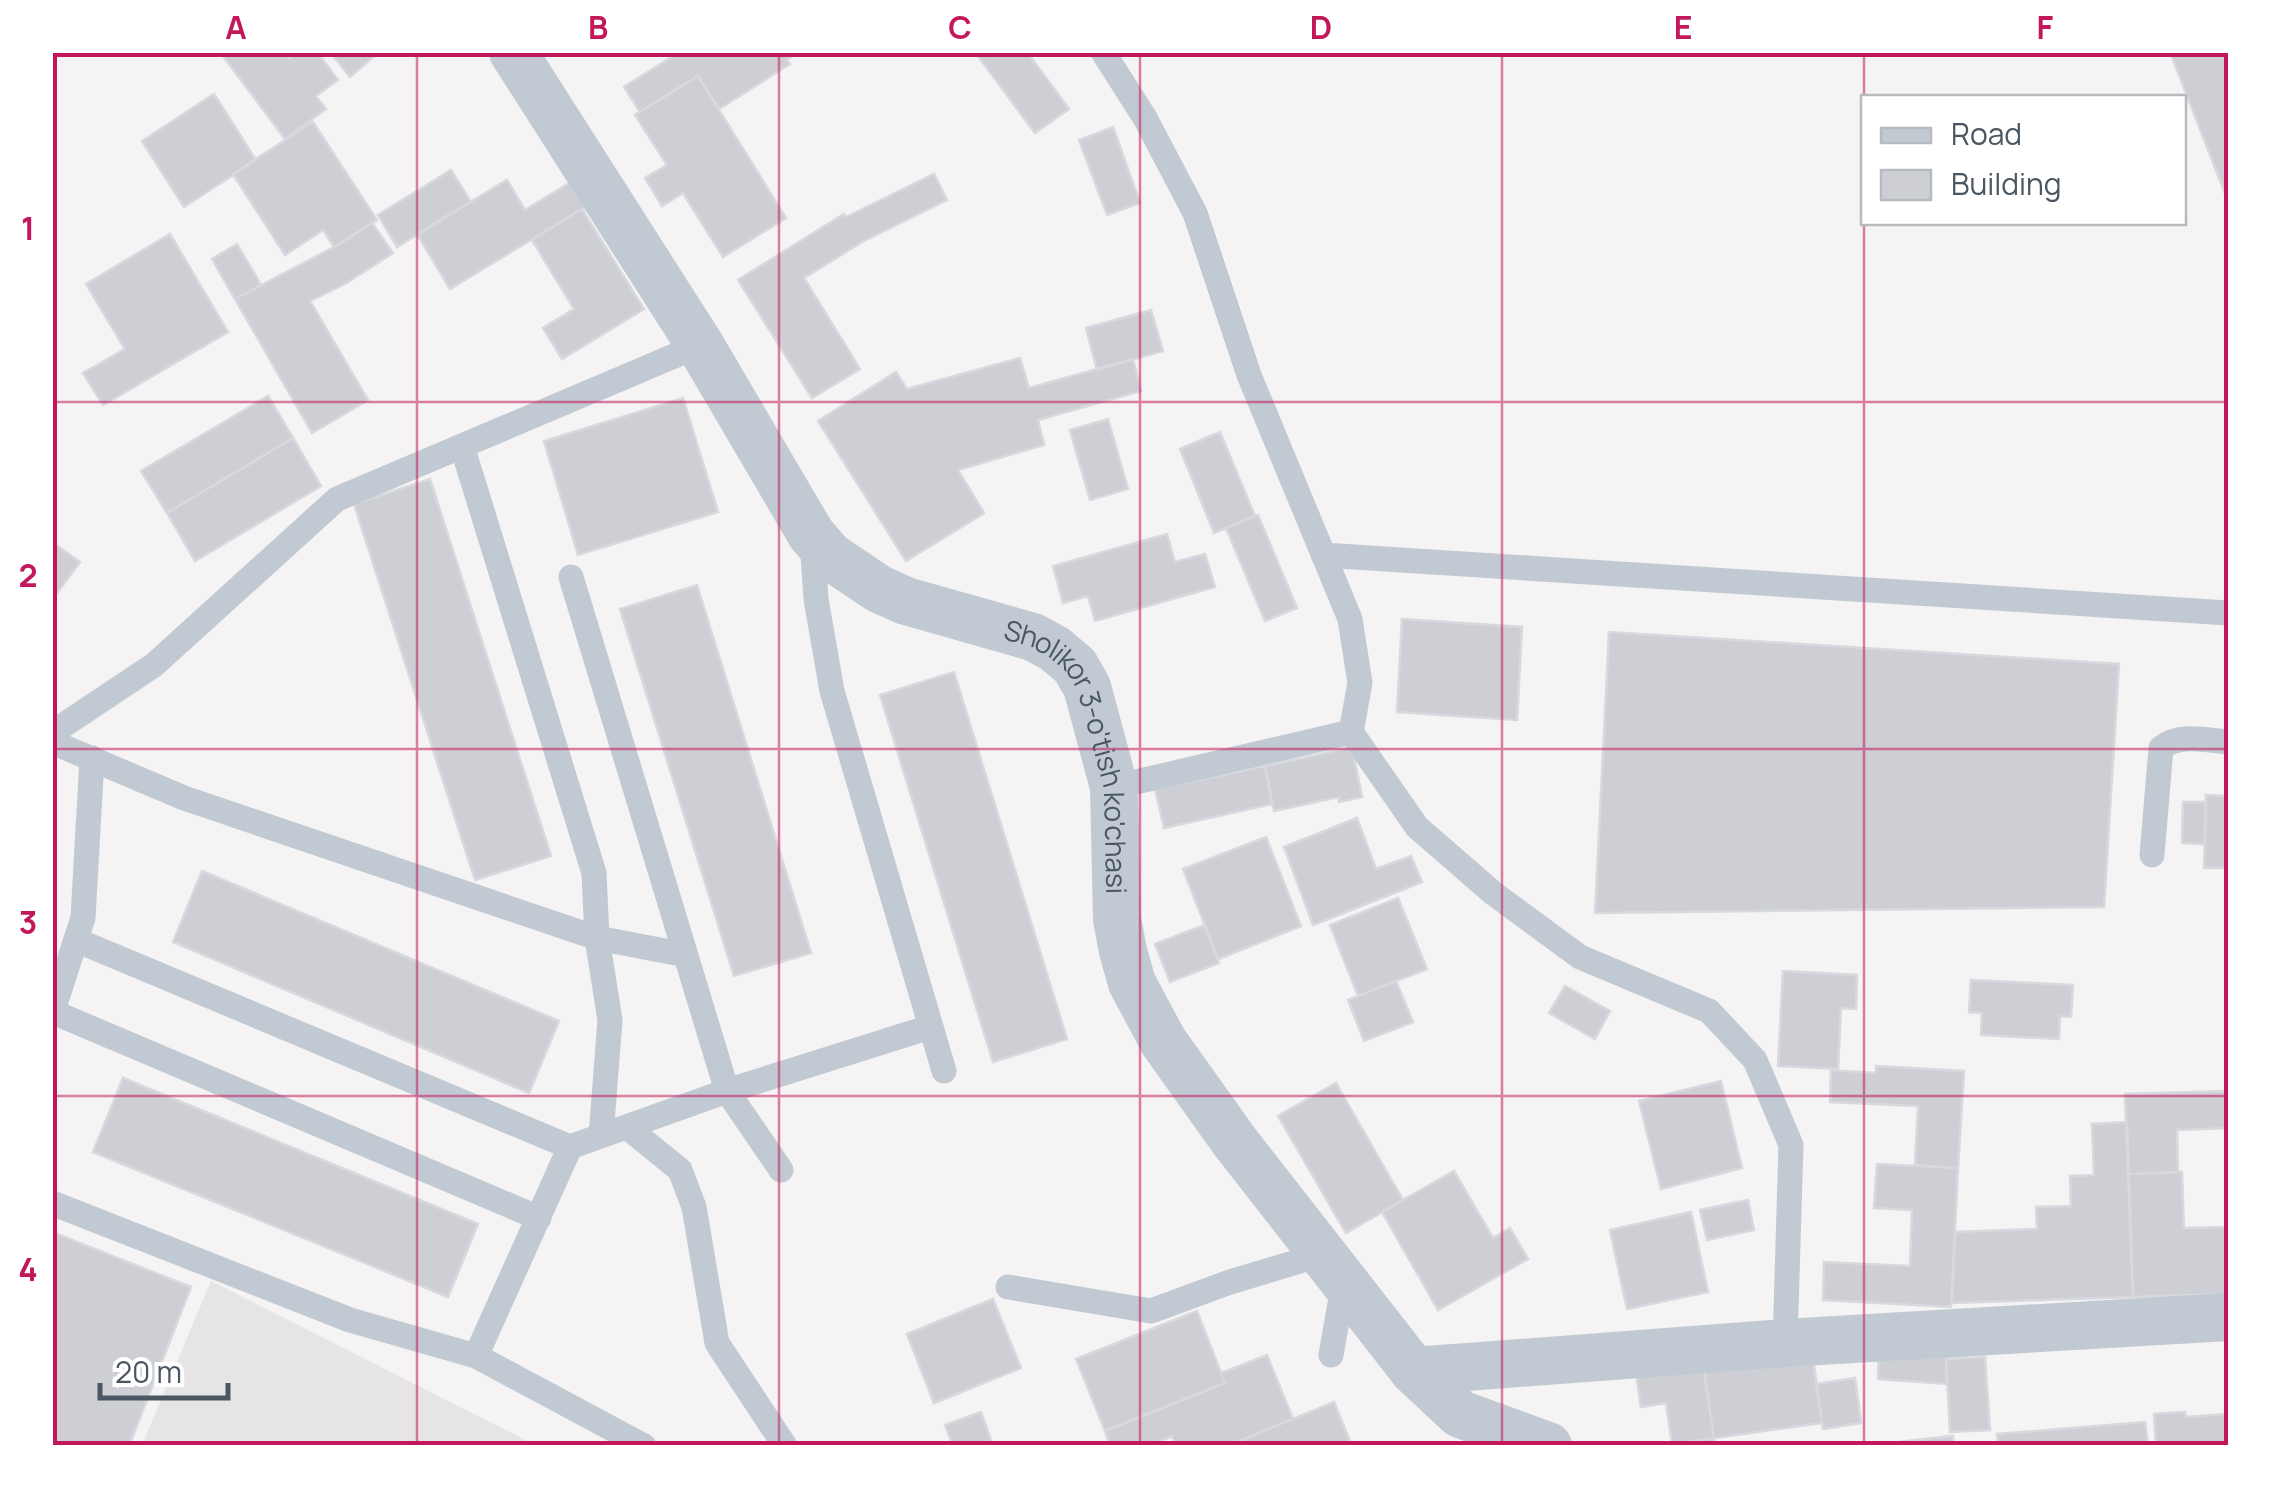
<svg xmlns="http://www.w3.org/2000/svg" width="2281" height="1498" viewBox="0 0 2281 1498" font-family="Manrope,sans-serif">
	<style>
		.education { fill: #e6e4e5 }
		.building { fill: #cdcfd5; stroke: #d7d9de; stroke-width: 2.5 }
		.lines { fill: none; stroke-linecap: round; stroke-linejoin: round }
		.lane { stroke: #c1cad2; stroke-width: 25 }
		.street { stroke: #c1cad2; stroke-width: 48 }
		.grid { fill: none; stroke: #c2185b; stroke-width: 2.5; stroke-opacity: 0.55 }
		.labels { text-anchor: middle; stroke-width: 9; stroke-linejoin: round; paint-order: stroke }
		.street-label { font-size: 28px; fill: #4a5661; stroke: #fff }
		.neatline { fill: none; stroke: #c2185b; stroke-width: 4 }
		.grid-label { font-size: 32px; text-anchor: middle; font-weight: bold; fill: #c2185b }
	</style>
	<rect width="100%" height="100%" fill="#f5f3f3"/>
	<path class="education" d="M211 1281 535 1445H142Z"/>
	<path class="building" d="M220 52H284L289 59 297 52H317L338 80 316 96 326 109 285 139Z
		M330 52H379L350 77Z
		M680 52H799L787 60 790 64 719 109 698 76 640 112 624 87Z
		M975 52H1027L1069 109 1035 133Z
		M2170 52H2228V201Z
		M698 76 786 218 723 257 683 193 662 206 645 178 667 165 635 115Z
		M214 94 256 160 184 207 142 141Z
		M313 122 377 220 334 247 323 230 285 255 233 174Z
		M1113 127 1140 203 1107 215 1079 140Z
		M451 170 471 202 397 247 378 215Z
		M934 174 947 200 862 242 804 278 860 369 812 398 738 280 844 214 846 217Z
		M507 180 525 210 571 182 585 207 450 289 417 234Z
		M582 209 644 309 562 359 543 328 574 309 532 240Z
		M372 223 393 253 345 284 310 301 368 400 312 433 235 299 334 247Z
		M170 234 228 332 103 405 83 373 125 349 86 284Z
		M237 244 261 285 235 299 212 259Z
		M1151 310 1163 351 1097 370 1086 328Z
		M1020 358 1029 388 1133 359 1141 391 1038 420 1044 445 958 470 984 513 906 561 818 421 896 372 907 389Z
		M268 396 293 438 167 513 141 471Z
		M683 398 718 512 578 555 544 441Z
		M1108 419 1128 489 1090 500 1070 430Z
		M1220 432 1255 516 1214 533 1180 449Z
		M293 438 321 486 195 561 167 513Z
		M430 479 551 856 475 880 354 504Z
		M1258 515 1297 608 1265 621 1226 528Z
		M1167 534 1175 562 1205 554 1215 587 1095 621 1088 596 1063 603 1053 566Z
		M52 542 80 562 52 600Z
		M697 585 811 953 734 976 620 609Z
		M1402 619 1522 627 1517 720 1397 712Z
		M1609 632 2119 664 2104 907 1595 913Z
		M954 672 1067 1039 993 1062 880 695Z
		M1352 747 1362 797 1339 802V797L1274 811 1265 766Z
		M1265 766 1272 804 1164 828 1155 789Z
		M2206 795 2228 796V868H2204Z
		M2183 802H2206L2205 844 2182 843Z
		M1357 818 1376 869 1411 856 1422 882 1313 925 1284 847Z
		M1266 837 1301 926 1218 959 1183 869Z
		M202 871 559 1021 529 1093 173 942Z
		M1398 898 1427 969 1358 996 1330 925Z
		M1204 925 1219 963 1170 982 1155 944Z
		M1783 971 1857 975 1856 1009 1841 1008 1838 1069 1778 1066Z
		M1971 980 2073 985 2071 1017 2060 1016 2059 1039 1981 1035 1982 1013 1969 1012Z
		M1396 981 1413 1022 1364 1041 1348 1000Z
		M1565 986 1610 1011 1595 1039 1549 1013Z
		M1876 1066 1964 1071 1958 1168 1915 1165 1918 1106 1830 1102 1831 1070 1876 1073Z
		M123 1078 478 1224 448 1297 93 1152Z
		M1721 1081 1742 1168 1661 1189 1639 1101Z
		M1336 1083 1403 1200 1346 1233 1278 1116Z
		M2228 1091V1128L2177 1130 2178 1172 2128 1174 2125 1094Z
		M2127 1122 2133 1297 1952 1303 1955 1232 2037 1229 2036 1207 2071 1206 2070 1176 2094 1175 2092 1124Z
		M1877 1164 1958 1168 1951 1307 1823 1300 1824 1262 1910 1266 1912 1210 1874 1208Z
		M1454 1171 1493 1238 1510 1228 1528 1259 1438 1310 1382 1212Z
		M2182 1172 2184 1228 2228 1227V1294L2133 1297 2128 1174Z
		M1748 1200 1754 1230 1707 1240 1700 1210Z
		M1691 1212 1708 1292 1627 1309 1610 1230Z
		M52 1232 191 1287 129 1446H52Z
		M993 1299 1021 1368 934 1403 907 1334Z
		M1197 1311 1225 1383 1105 1431 1076 1359Z
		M1879 1349 1949 1354 1946 1359 1947 1384 1878 1379Z
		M1812 1350 1822 1423 1714 1438 1703 1365Z
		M1267 1355 1293 1419 1227 1446H1176L1172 1436 1149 1446H1110L1105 1431 1225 1383 1221 1373Z
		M1985 1357 1990 1430 1950 1432 1946 1359Z
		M1702 1358 1714 1438 1672 1444 1666 1403 1641 1407 1635 1367Z
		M1855 1378 1861 1423 1823 1429 1816 1384Z
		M1334 1402 1351 1444 1227 1446 1293 1419Z
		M981 1412 993 1446H953L945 1425Z
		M2185 1412 2186 1417 2228 1414V1446H2156L2154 1414Z
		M2145 1422 2148 1446H1998L1997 1434Z
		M1953 1436 1954 1446H1862Z
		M1714 1438 1715 1446H1666V1445Z"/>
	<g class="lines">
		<path class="lane" d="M1103 52 1145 118 1195 213 1249 375 1350 619 1360 683 1351 732
			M462 446 594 873 597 938 686 955
			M812 539 816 599 832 691 944 1071
			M1323 555 2228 613
			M571 577 727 1091 930 1027
			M52 733 154 665 337 499 700 345
			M52 742 184 798 597 938 610 1020 601 1136
			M1114 787 1351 732 1417 827 1493 893 1580 957 1709 1011 1755 1060 1791 1145 1785 1343
			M2152 855 2161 748C2180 733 2205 740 2228 742
			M76 940 570 1147
			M53 1012 539 1218
			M52 1013 83 918 92 758
			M627 1127 680 1170 694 1207 717 1343 785 1446
			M52 1203 350 1320 476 1356 570 1147 727 1091 781 1170
			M1008 1287 1151 1311 1230 1282 1323 1254
			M1331 1355 1344 1281
			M476 1356 644 1446"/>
		<g class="street">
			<path id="s1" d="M513 52 700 345 811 534 830 556 879 589 906 601 1033 637 1055 649 1075 666 1087 687 1114 787 1117 919 1123 951 1132 983 1163 1041 1235 1142 1414 1371 1460 1414 1548 1446"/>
			<path d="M1414 1371 1785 1343 2228 1317"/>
		</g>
	</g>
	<path class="grid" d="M417 52V1446M779 52V1446M1140 52V1446M1502 52V1446M1864 52V98M1864 222V1446M52 402H2228M52 749H2228M52 1096H2228"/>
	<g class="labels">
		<g class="street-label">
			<text dy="10" stroke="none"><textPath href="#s1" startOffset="945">Sholikor 3-o'tish ko'chasi</textPath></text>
		</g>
	</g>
	<rect width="2281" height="1498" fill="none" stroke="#ffffff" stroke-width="110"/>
	<rect x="1861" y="95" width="325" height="130" fill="#ffffff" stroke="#b7bbc0" stroke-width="2.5"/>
	<rect x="1881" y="128" width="50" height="15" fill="#c1cad2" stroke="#b7bbc0" stroke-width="2.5"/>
	<text x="1951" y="145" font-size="30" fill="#4a5661">Road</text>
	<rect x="1881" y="170" width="50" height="30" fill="#cdcfd5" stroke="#b7bbc0" stroke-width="2.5"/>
	<text x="1951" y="195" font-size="30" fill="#4a5661">Building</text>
	<path d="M100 1383v15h128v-15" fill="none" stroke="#4a5661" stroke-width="5"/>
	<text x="115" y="1383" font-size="30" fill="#4a5661" stroke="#ffffff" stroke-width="8" paint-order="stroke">20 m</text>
	<rect x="55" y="55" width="2171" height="1388" class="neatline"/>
	<g class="grid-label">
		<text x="236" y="39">A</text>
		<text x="598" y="39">B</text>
		<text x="960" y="39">C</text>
		<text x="1321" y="39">D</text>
		<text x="1683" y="39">E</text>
		<text x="2045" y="39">F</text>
		<text x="28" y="240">1</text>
		<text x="28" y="587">2</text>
		<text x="28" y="934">3</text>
		<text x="28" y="1281">4</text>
	</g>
</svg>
